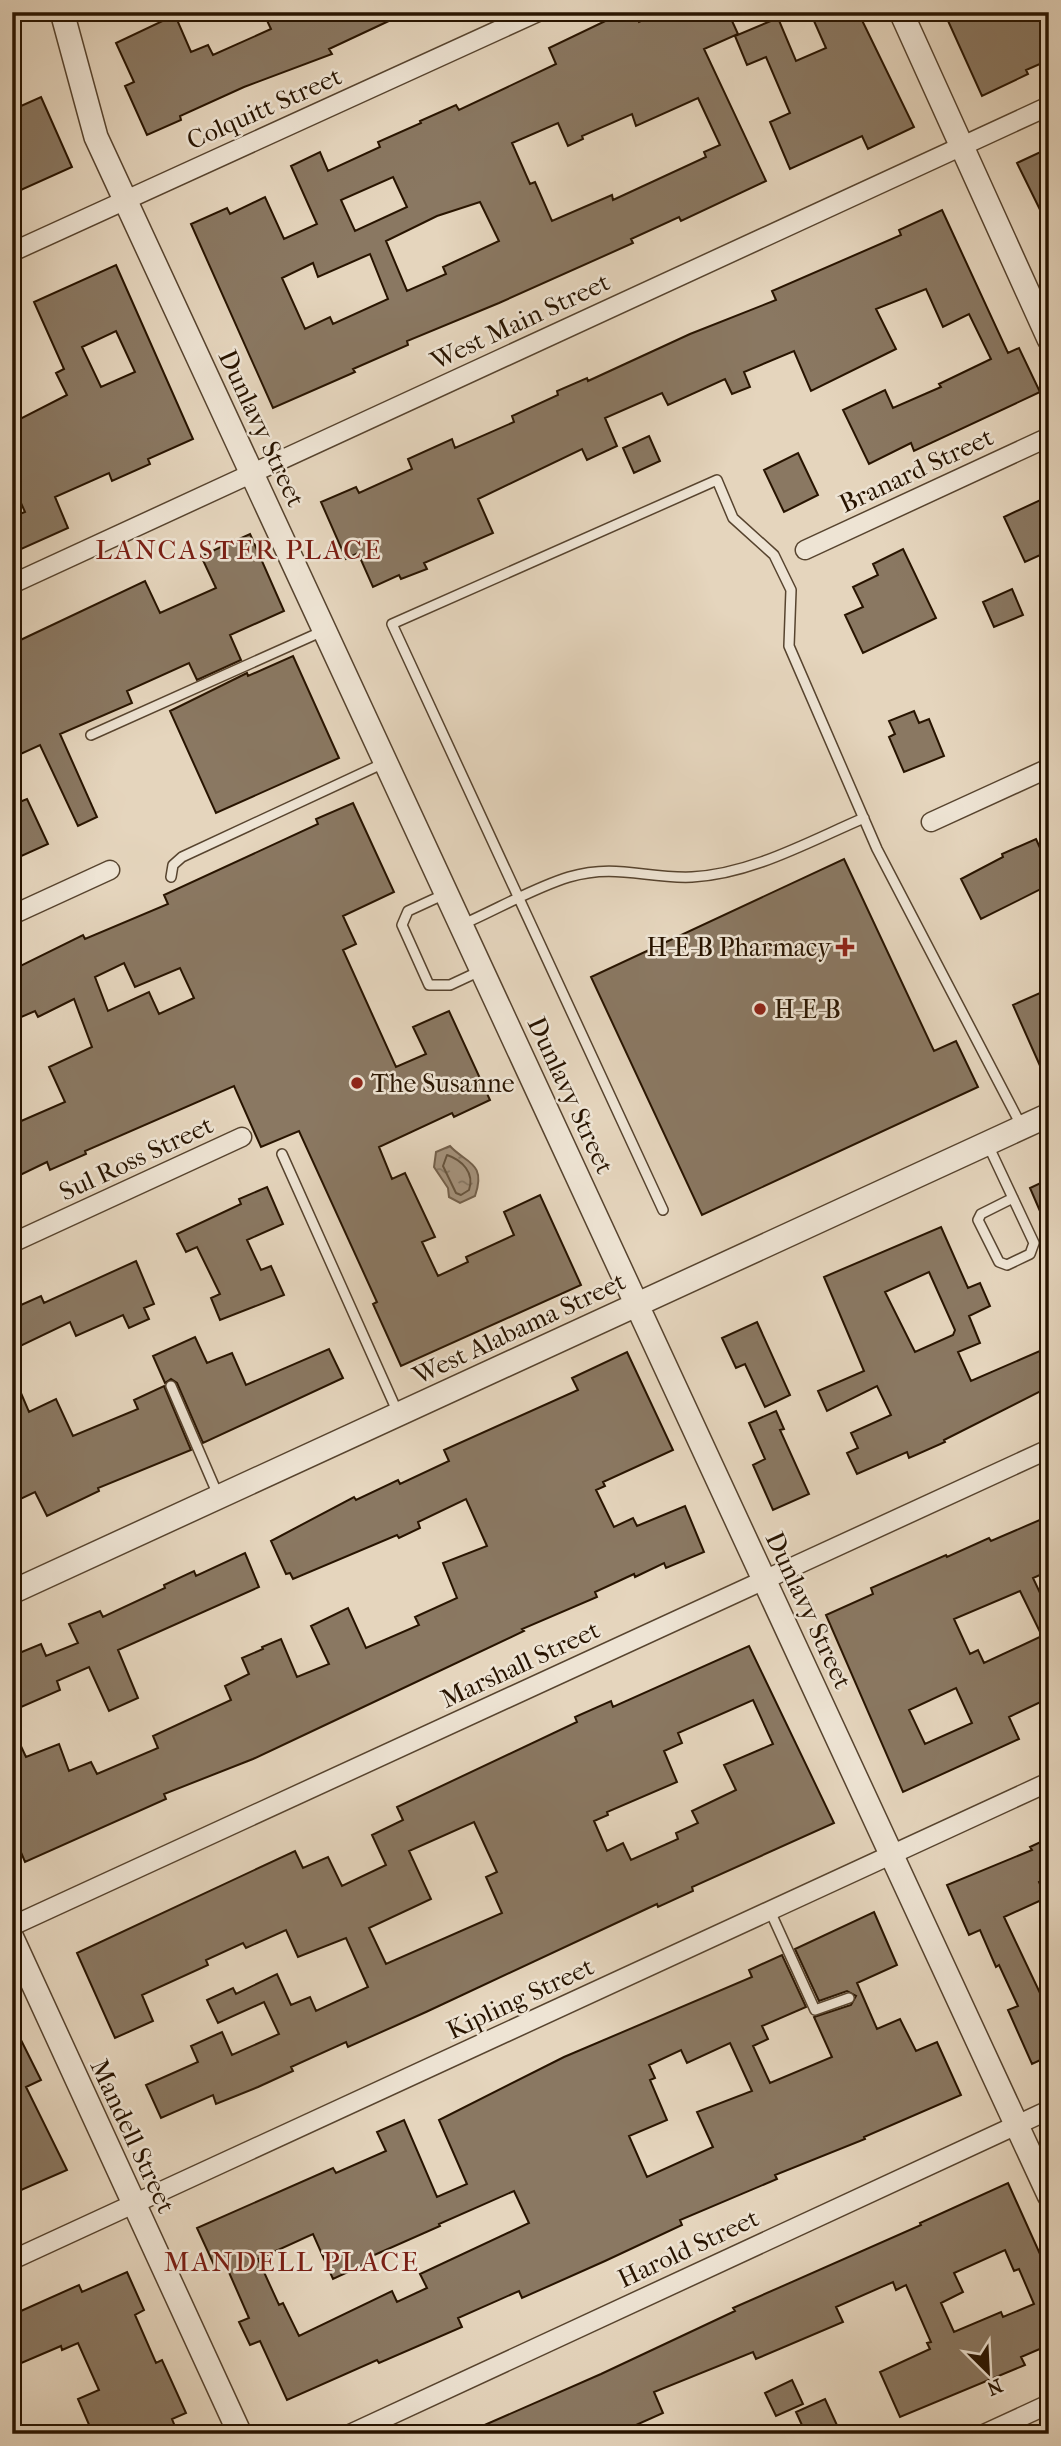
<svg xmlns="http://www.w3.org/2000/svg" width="1061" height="2446" viewBox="0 0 1061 2446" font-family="'IM FELL French Canon',serif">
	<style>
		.water { fill: url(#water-ripples); stroke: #73604b; stroke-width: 2 }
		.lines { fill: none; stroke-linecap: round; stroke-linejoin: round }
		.shore { stroke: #66543e; stroke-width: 2 }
		.building { fill: #8a7862; stroke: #281400; stroke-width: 2; fill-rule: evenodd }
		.service-casing { stroke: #57442f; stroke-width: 12 }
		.minor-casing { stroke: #57442f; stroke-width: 21 }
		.tertiary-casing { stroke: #57442f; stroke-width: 26 }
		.service { stroke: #eee4d4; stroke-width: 9 }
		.minor { stroke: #eee4d4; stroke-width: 18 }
		.tertiary { stroke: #eee4d4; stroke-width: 23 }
		.poi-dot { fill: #8f2418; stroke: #eee4d4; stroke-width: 2.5 }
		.labels { text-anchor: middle; stroke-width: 5; stroke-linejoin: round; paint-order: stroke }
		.street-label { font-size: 26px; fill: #281400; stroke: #eee4d4 }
		.poi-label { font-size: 26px; fill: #281400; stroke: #eee4d4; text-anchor: start }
		.neighbourhood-label { font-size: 28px; letter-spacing: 2px; fill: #7a1f14; stroke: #eee4d4 }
	</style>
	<defs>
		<pattern id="water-ripples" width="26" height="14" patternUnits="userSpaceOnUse" patternTransform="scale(1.75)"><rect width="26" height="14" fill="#a5937d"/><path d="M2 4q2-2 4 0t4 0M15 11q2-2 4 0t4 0" fill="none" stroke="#867764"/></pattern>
	</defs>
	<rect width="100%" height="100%" fill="#e5d5bd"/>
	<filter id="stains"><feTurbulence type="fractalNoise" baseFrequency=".00286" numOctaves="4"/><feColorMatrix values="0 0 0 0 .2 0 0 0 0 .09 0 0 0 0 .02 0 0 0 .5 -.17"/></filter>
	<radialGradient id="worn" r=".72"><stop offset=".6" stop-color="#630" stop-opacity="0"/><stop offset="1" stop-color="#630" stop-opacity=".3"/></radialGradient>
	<path class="water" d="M450 1146C465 1163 487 1162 475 1196L460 1203 449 1197 448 1188 434 1167 436 1152Z"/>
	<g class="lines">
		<path class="shore" d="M447 1155C462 1160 475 1173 469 1190L461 1195 456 1193 443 1166Z"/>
	</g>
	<path class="building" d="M263 12H408L329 49 332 54 244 87 180 116 181 120 147 135 125 86 134 82 116 43 175 15 191 52 208 45 213 55 271 29Z
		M624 12H635L639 22 661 12H728L738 34 704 49 766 181 681 221 679 217 631 239 633 243 499 303 407 341 408 345 353 369 355 372 273 408 191 224 227 208 230 214 265 197 284 239 317 224 291 166 320 152 328 171 380 147 378 142 421 123 420 121 456 105 459 110 556 64 549 48ZM698 98 720 145 704 152 706 157 613 200 612 195 552 221 535 182 530 184 512 143 558 123 568 146 583 139 582 136 632 114 636 126ZM393 177 407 207 355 231 341 200ZM480 202 499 241 443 267 446 274 407 291 386 241 437 216ZM370 254 388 299 333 324 330 317 305 329 282 278 313 263 318 277Z
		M810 12H858L914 127 868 149 862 136 790 169 770 122 790 113 766 57 747 65 735 36 778 18 796 61 826 48Z
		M944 12H1049V60L1026 70 1028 74 982 96Z
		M41 97 72 167 12 194V110Z
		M1049 148V228L1017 163Z
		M942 210 1008 353 1019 348 1040 392 914 451 911 443 869 464 843 410 885 390 893 408 941 387 939 384 991 359 969 314 943 327 926 289 876 309 896 349 811 391 794 351 744 372 750 387 732 394 725 379 668 405 662 393 605 418 617 446 587 460 582 449 478 499 493 533 424 563 427 569 401 579 399 575 373 587 358 553 346 559 321 502 356 487 359 493 412 469 408 459 452 439 455 448 514 422 512 416 558 395 557 391 587 378 588 381 690 334 776 300 772 291 901 235 899 230Z
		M116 265 193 439 148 459 150 464 112 481 109 473 55 497 68 528 19 550 12 534V517L25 512 12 483V423L67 395 56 373 64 369 34 302ZM116 331 135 372 101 387 82 347Z
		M649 436 660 461 634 473 623 448Z
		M798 453 818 495 784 512 764 470Z
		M1049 496V551L1025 562 1004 517Z
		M250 534 284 611 230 635 241 660 197 680 189 663 127 691 132 703 60 734 97 817 78 826 40 745 12 758V644L145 581 160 613 216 588 201 556Z
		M903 549 936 618 863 653 845 615 863 607 853 587 878 575 873 564Z
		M1012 589 1023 615 994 627 983 602Z
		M293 656 339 758 216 813 170 711 247 673 248 676Z
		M914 711 919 723 929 719 944 756 904 772 889 737 895 734 889 721Z
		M27 799 48 844 17 858 12 847V805Z
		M353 803 394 892 343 916 356 944 343 950 396 1067 426 1054 413 1027 449 1011 490 1100 454 1117 452 1113 379 1147 392 1179 405 1173 435 1237 422 1242 438 1276 468 1262 466 1257 514 1235 504 1212 540 1195 581 1285 401 1366 373 1304 377 1302 299 1131 261 1147 234 1086 85 1151 86 1154 50 1170 47 1162 12 1179V1125L65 1102 49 1067 92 1047 74 999 38 1017 35 1011 12 1021V970L83 935 85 939 168 904 164 895 318 824 316 819ZM124 963 135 987 180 968 194 998 159 1014 149 992 108 1011 95 977Z
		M1036 839 1049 868V885L981 919 961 879 1003 857 1002 854Z
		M844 859 934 1051 956 1041 978 1087 702 1215 591 977Z
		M1049 989V1086L1013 1005Z
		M1049 1179V1232L1030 1188Z
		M267 1187 283 1224 247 1240 261 1270 271 1266 284 1295 220 1320 211 1298 220 1294 197 1247 186 1252 177 1234 241 1204 239 1199Z
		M941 1227 968 1288 980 1283 990 1306 969 1316 980 1343 958 1352 971 1381 1049 1347V1387L944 1440 945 1442 909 1458 907 1452 857 1474 847 1453 858 1448 851 1433 891 1415 877 1386 827 1411 818 1391 864 1371 824 1277ZM929 1272 955 1330 953 1335 915 1352 885 1292Z
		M136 1261 154 1304 144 1308 149 1319 129 1328 123 1315 76 1336 70 1322 12 1350V1309L41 1296 44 1303Z
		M757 1322 790 1395 765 1407 745 1364 736 1368 722 1338Z
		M195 1337 207 1363 232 1353 246 1385 329 1349 343 1378 203 1443 177 1383 171 1379 165 1383 153 1356Z
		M627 1352 673 1450 603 1482 605 1486 596 1490 614 1527 633 1518 637 1526 685 1506 704 1552 666 1568 664 1563 635 1577 634 1574 595 1592 597 1597 522 1629 524 1631 340 1718 253 1759 164 1794 166 1799 25 1862 12 1831V1727L26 1757 59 1744 69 1771 91 1762 97 1774 158 1748 153 1736 231 1700 225 1686 249 1674 242 1658 263 1649 262 1647 281 1639 297 1677 329 1664 311 1626 348 1608 366 1648 419 1625 415 1617 457 1598 443 1563 487 1546 466 1499 418 1522 420 1528 399 1538 397 1535 293 1579 290 1573 286 1574 271 1541 354 1497 356 1500 398 1480 400 1484 449 1461 444 1450 578 1390 572 1378Z
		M12 1372 29 1412 56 1399 73 1436 138 1409 134 1400 164 1386 191 1450 98 1488 99 1491 47 1516 35 1492 12 1503Z
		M776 1411 784 1429 780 1430 809 1494 773 1510 753 1465 765 1459 749 1423Z
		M1049 1516V1571L1033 1578 1049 1612V1698L1009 1717 1019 1739 903 1792 826 1615 873 1594 871 1588 946 1555 947 1557 989 1538 991 1541ZM1020 1591 1042 1636 984 1663 978 1650 970 1654 954 1619ZM956 1688 972 1723 925 1744 909 1710Z
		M245 1553 259 1587 118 1650 138 1698 109 1711 89 1667 57 1681 60 1690 12 1711V1656L41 1644 46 1656 78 1643 69 1624 100 1611 103 1617 165 1588 164 1585 194 1571 196 1576Z
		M749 1646 834 1823 692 1887 693 1891 658 1907 657 1904 426 2012 348 2047 346 2042 291 2067 293 2071 258 2087 216 2104 213 2095 161 2118 146 2085 198 2062 191 2046 222 2032 232 2055 279 2034 264 2002 218 2023 207 2000 233 1988 236 1994 277 1974 291 2005 310 1997 316 2011 368 1987 346 1938 298 1957 286 1930 246 1948 243 1943 206 1960 208 1965 142 1995 153 2021 115 2038 77 1953 295 1851 303 1868 328 1857 342 1886 386 1865 372 1835 403 1820 397 1807 577 1722 575 1717 611 1701 613 1707ZM753 1700 773 1744 724 1765 736 1790 692 1811 698 1823 676 1833 678 1839 631 1860 623 1843 607 1851 594 1821 608 1815 607 1812 677 1782 664 1751 682 1743 678 1733ZM474 1822 497 1872 486 1877 502 1913 386 1964 369 1928 431 1899 409 1851Z
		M1049 1838V1888L1045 1879 1039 1882 1046 1898 1004 1917 1049 2012V2056L1032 2064 1008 2010 1018 2006 999 1965 996 1967 980 1930 969 1935 947 1885 1032 1850 1030 1847Z
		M874 1912 897 1965 857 1983 877 2029 900 2019 916 2051 937 2042 961 2095 864 2137 865 2139 775 2175 777 2179 680 2220 682 2225 605 2261 522 2298 519 2291 458 2318 462 2327 379 2363 377 2360 287 2400 260 2341 250 2345 239 2322 249 2318 224 2261 214 2265 197 2228 333 2168 336 2173 386 2151 377 2132 404 2120 437 2197 467 2184 439 2120 564 2057 752 1977 749 1970 782 1955 806 2007 762 2026 768 2039 753 2046 770 2083 832 2057 814 2017 851 2005 856 1996 847 1991 819 2001 795 1949ZM730 2043 752 2091 697 2112 713 2147 647 2177 629 2136 667 2120 650 2080 655 2078 649 2065 681 2050 687 2063ZM514 2191 529 2223 420 2274 427 2288 397 2302 392 2291 299 2336 283 2303 279 2305 258 2259 313 2234 333 2279 374 2260 372 2256 440 2226 439 2224Z
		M12 2022 41 2080 26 2087 67 2170 12 2194Z
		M1008 2183 1049 2274V2345L1021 2357 1025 2365 900 2417 880 2372 930 2349 927 2343 931 2342 906 2285 896 2290 893 2282 836 2307 843 2322 756 2359 753 2352 654 2392 663 2413 616 2434H464L601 2374 735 2311 733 2308 921 2225 920 2223ZM1005 2250 1014 2271 1019 2269 1034 2304 1003 2317 1001 2312 954 2332 941 2303 963 2292 954 2273Z
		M127 2272 144 2310 135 2315 156 2363 162 2360 186 2413 172 2419 178 2434H93L78 2399 99 2390 78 2343 62 2350 61 2346 12 2367V2315L79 2285 82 2292Z
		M792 2380 803 2404 776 2416 765 2393Z
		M825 2399 841 2434H806L796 2412Z"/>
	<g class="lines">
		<g class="service-casing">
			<path id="service" d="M91 735 323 631
				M171 877 173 865 182 857 384 763
				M445 894 408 911 402 925 429 985H450L480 971
				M461 925C496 910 533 888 569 877 616 863 647 879 692 877 752 874 810 841 864 818
				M988 1145 1034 1243 1030 1254 1007 1265 999 1262 978 1220 981 1214 1013 1198
				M282 1154 398 1413
				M663 1210 392 624 717 480 733 518 774 555 791 590 789 646 877 849 1022 1127
				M171 1386 218 1495
				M770 1911 815 2010 849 1998"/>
		</g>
		<g class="minor-casing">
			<path id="minor" d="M12 252 538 12
				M805 550 1049 437
				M12 584 1049 106
				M931 822 1049 768
				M12 915 110 870
				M12 1243 242 1137
				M12 1926 1049 1449
				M12 2260 1049 1782
				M350 2434 1049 2110
				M984 2434 1049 2404"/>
		</g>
		<g class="tertiary-casing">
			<path id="tertiary" d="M62 12 96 137 1049 2195
				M901 12 1049 339
				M12 1592 1049 1115
				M12 1938 240 2434"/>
		</g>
		<use href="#service" class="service"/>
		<use href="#minor" class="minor"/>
		<use href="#tertiary" class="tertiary"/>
	</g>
	<g class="poi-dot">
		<path d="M841.5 936.5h7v7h7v7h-7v7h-7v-7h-7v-7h7z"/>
		<circle cx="760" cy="1009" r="7"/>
		<circle cx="357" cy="1083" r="7"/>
	</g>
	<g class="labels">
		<g class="street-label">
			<text transform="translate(264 108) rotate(-24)" y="9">Colquitt Street</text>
			<text transform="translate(520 321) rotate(-25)" y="9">West Main Street</text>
			<text transform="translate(262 428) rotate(65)" y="9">Dunlavy Street</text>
			<text transform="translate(916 470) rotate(-25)" y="9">Branard Street</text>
			<text transform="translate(571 1095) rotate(65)" y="9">Dunlavy Street</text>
			<text transform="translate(136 1158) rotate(-25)" y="9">Sul Ross Street</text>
			<text transform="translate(519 1328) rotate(-25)" y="9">West Alabama Street</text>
			<text transform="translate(809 1610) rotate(65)" y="9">Dunlavy Street</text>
			<text transform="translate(520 1664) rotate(-25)" y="9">Marshall Street</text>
			<text transform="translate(520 1998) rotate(-25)" y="9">Kipling Street</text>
			<text transform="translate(133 2136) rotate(65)" y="9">Mandell Street</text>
			<text transform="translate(688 2248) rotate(-25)" y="9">Harold Street</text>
		</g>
		<g class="poi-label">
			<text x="831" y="956" text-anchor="end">H-E-B Pharmacy</text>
			<text x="774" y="1018">H-E-B</text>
			<text x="371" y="1092">The Susanne</text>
		</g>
		<g class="neighbourhood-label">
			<text x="239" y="559">LANCASTER PLACE</text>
			<text x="292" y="2271">MANDELL PLACE</text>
		</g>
	</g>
	<rect width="1061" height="2446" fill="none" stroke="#e5d5bd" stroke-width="42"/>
	<rect x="14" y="14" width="1033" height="2418" fill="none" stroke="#281400" stroke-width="3.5"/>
	<rect x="21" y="21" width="1019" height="2404" fill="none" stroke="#281400" stroke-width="2"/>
	<g transform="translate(988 2372) rotate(156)" stroke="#eee4d4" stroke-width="5" paint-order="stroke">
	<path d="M0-5L12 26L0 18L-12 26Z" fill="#281400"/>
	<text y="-10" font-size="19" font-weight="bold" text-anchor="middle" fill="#281400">N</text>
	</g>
	<rect width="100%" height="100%" filter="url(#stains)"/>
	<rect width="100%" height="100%" fill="url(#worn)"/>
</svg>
